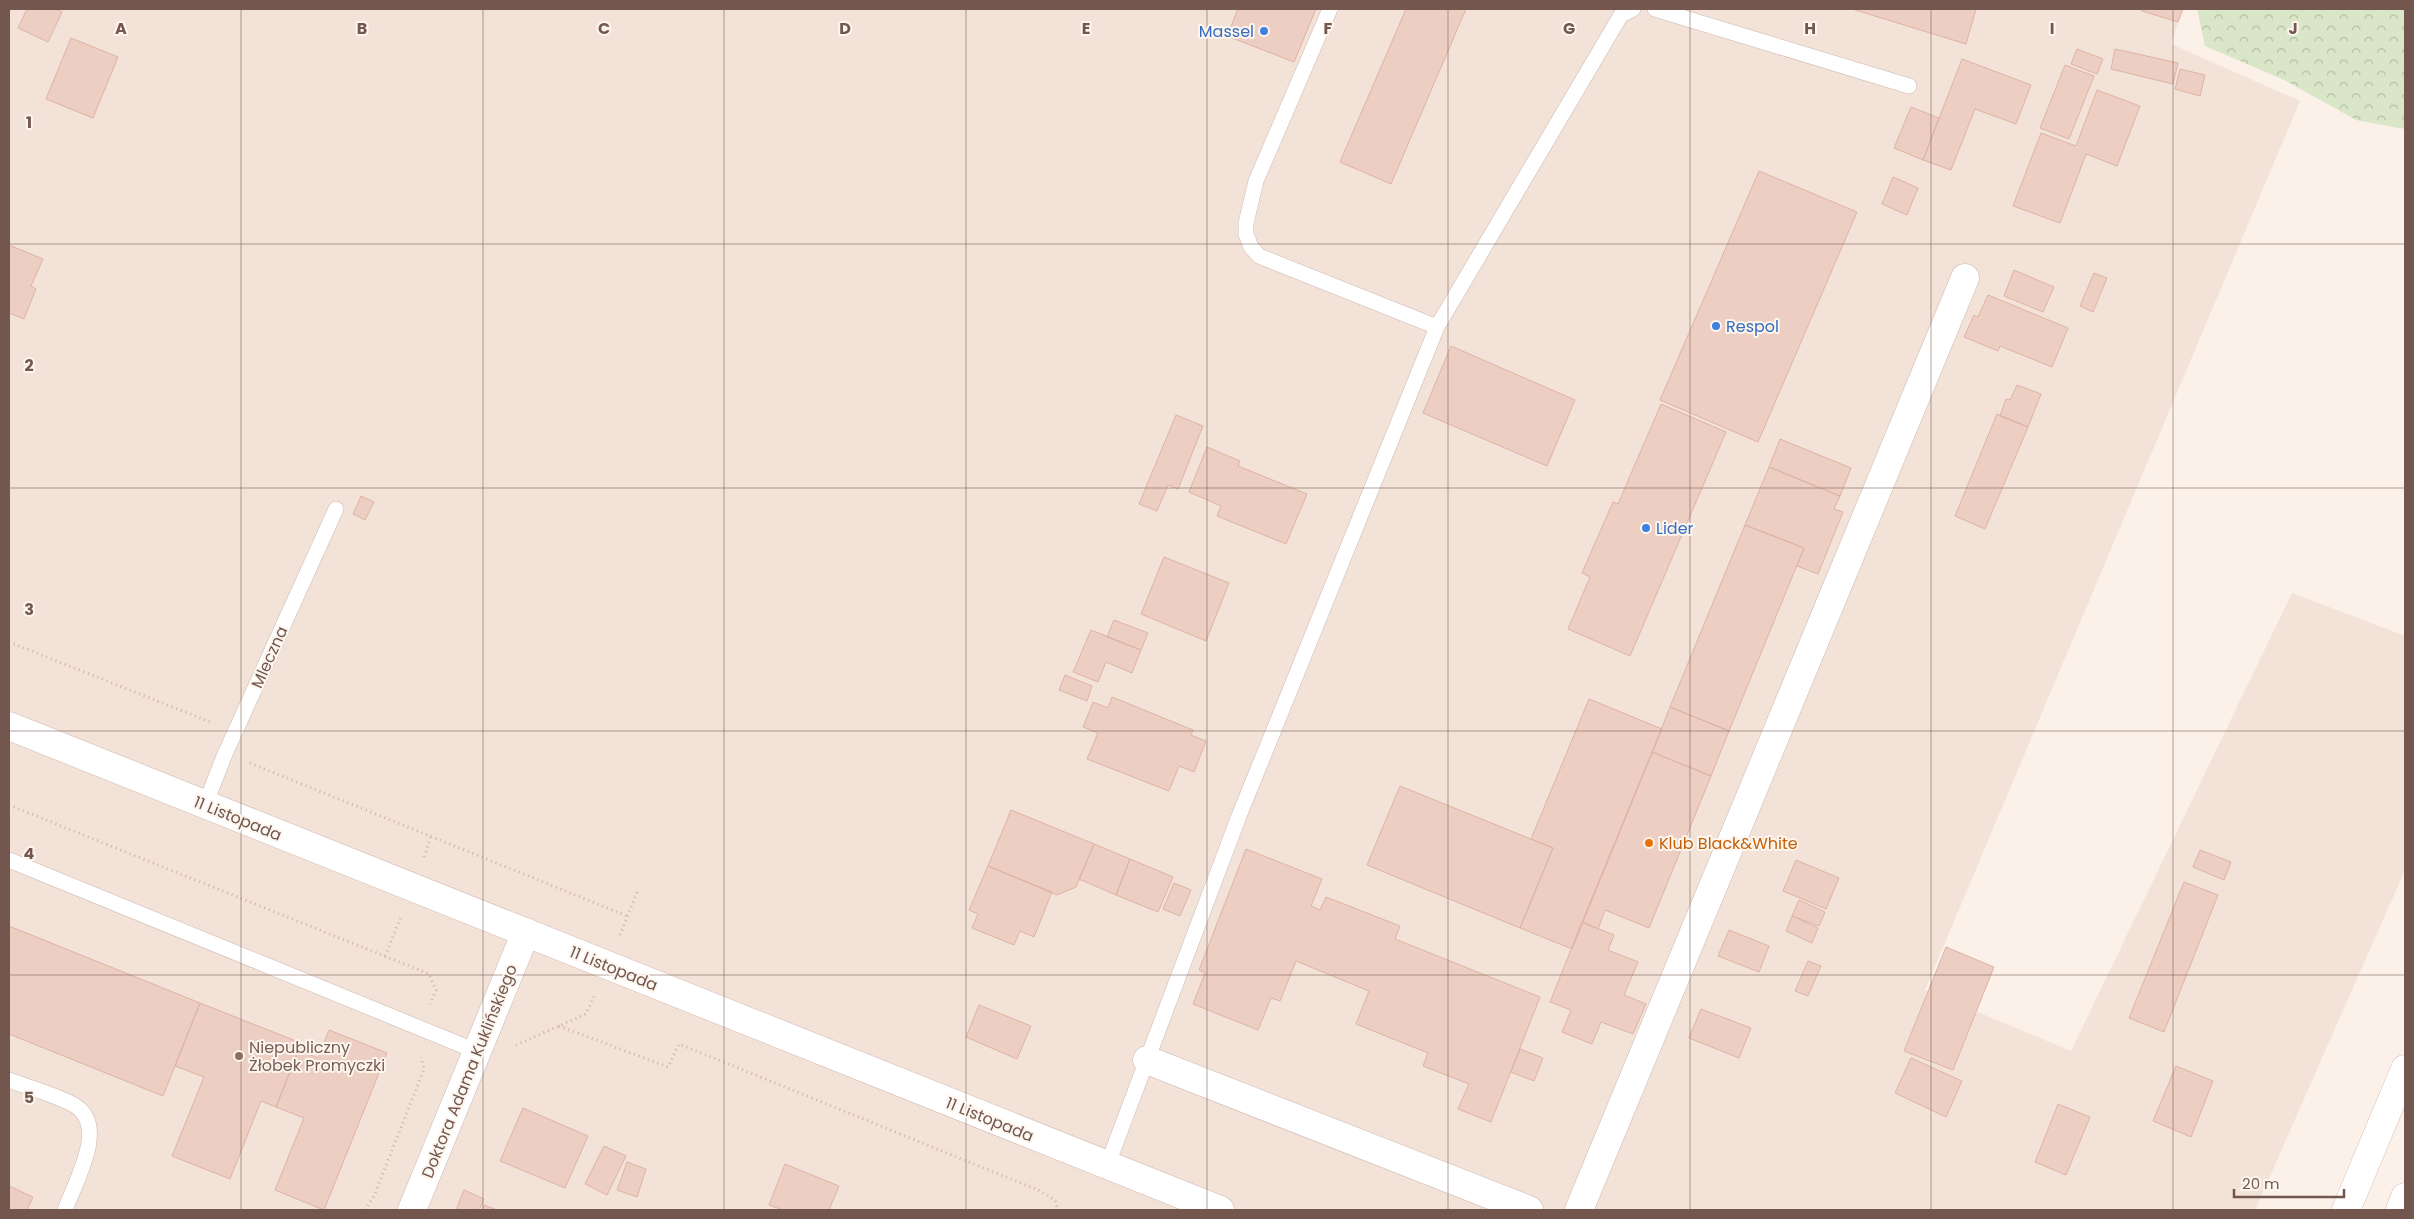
<svg xmlns="http://www.w3.org/2000/svg" width="2414" height="1219" viewBox="0 0 2414 1219" font-family="Poppins,sans-serif">
	<style>
		.residential { fill: #f2e2d8 }
		.forest { fill: url(#forest-crowns) }
		.building { fill: #edcec3; stroke: #deb3a5 }
		.lines { fill: none; stroke-linecap: round; stroke-linejoin: round }
		.service-casing { stroke: #ccb9b0; stroke-width: 16 }
		.minor-casing { stroke: #ccb9b0; stroke-width: 29 }
		.secondary-casing { stroke: #d0bab0; stroke-width: 29 }
		.path { stroke: #d2b1a6; stroke-width: 3; stroke-dasharray: 1 4; stroke-linecap: butt }
		.service { stroke: #fff; stroke-width: 15 }
		.minor { stroke: #fff; stroke-width: 28 }
		.secondary { stroke: #fff; stroke-width: 28 }
		.grid { fill: none; stroke: #73574f; stroke-width: 1; stroke-opacity: 0.55 }
		.shop-dot { fill: #3f7fe0; stroke: #fdf6ef; stroke-width: 2 }
		.food-dot { fill: #e8710a; stroke: #fdf6ef; stroke-width: 2 }
		.education-dot { fill: #8d6e63; stroke: #fdf6ef; stroke-width: 2 }
		.labels { text-anchor: middle; stroke-width: 4; stroke-linejoin: round; paint-order: stroke }
		.shop-label { font-size: 16px; fill: #366cbe; stroke: #fdf6ef; text-anchor: start }
		.street-label { font-size: 16px; fill: #73574f; stroke: #fdf6ef }
		.food-label { font-size: 16px; fill: #c56008; stroke: #fdf6ef; text-anchor: start }
		.education-label { font-size: 16px; fill: #785e54; stroke: #fdf6ef; text-anchor: start }
		.grid-label { font-size: 16px; text-anchor: middle; font-weight: bold; fill: #73574f; stroke: #fdf6ef; stroke-width: 4; stroke-linejoin: round; paint-order: stroke }
	</style>
	<defs>
		<pattern id="forest-crowns" width="20" height="18" patternUnits="userSpaceOnUse" patternTransform="scale(1.25)"><rect width="20" height="18" fill="#d9e7c8"/><path d="M2 6a3 3 0 1 1 6 0M12 15a3 3 0 1 1 6 0" fill="none" stroke="#b4bea5"/></pattern>
	</defs>
	<rect width="100%" height="100%" fill="#fbf1e9"/>
	<path class="residential" d="M9 9H2182L2171 44 2300 101 1925 990 2071 1051 2292 593 2405 636V870L2255 1210H9Z"/>
	<path class="forest" d="M2197 9H2405V129L2356 120 2284 80 2205 46Z"/>
	<path class="building" d="M27 9H55L62 12 48 42 18 28Z
		M1238 9H1316L1294 62 1227 36Z
		M1406 9H1466L1391 184 1340 162Z
		M1852 9H1976L1966 44Z
		M2142 9H2183L2178 22 2142 11Z
		M71 38 118 57 93 118 46 99Z
		M2077 49 2103 59 2097 74 2071 64Z
		M2115 49 2178 63 2173 84 2111 69Z
		M1962 59 2031 85 2016 124 1975 109 1951 170 1923 160Z
		M2065 65 2094 76 2069 139 2040 128Z
		M2180 69 2205 75 2200 96 2175 89Z
		M2097 90 2140 106 2117 166 2086 154 2060 223 2013 206 2041 133 2076 146Z
		M1911 107 1939 118 1923 160 1894 148Z
		M1759 171 1857 212 1758 442 1660 400Z
		M1893 177 1918 188 1907 215 1882 204Z
		M9 245 43 259 31 286 36 289 24 319 9 313Z
		M2014 270 2054 287 2043 312 2004 296Z
		M2094 273 2107 278 2093 312 2080 306Z
		M1988 295 2068 328 2052 367 2000 346 1998 351 1964 337 1974 315 1978 317Z
		M1451 346 1575 400 1547 466 1423 413Z
		M2017 385 2041 394 2028 427 2000 416 2006 399 2010 400Z
		M1661 404 1726 432 1630 656 1568 629 1590 577 1582 573 1613 502 1618 504Z
		M1997 414 2028 427 1985 529 1955 516Z
		M1176 415 1203 426 1178 489 1168 485 1157 511 1139 504Z
		M1780 439 1851 468 1840 496 1769 467Z
		M1207 447 1240 461 1238 466 1307 494 1286 544 1217 516 1221 506 1189 492Z
		M1769 467 1840 496 1834 509 1843 512 1818 574 1797 566 1804 548 1745 525Z
		M361 496 374 502 365 520 353 514Z
		M1745 525 1804 548 1729 731 1670 707Z
		M1164 557 1229 583 1206 641 1141 614Z
		M1114 620 1148 633 1141 650 1107 637Z
		M1091 630 1141 650 1132 673 1106 662 1098 682 1073 672Z
		M1065 675 1092 686 1087 701 1059 690Z
		M1112 697 1193 730 1191 735 1206 741 1194 772 1179 766 1169 791 1087 759 1098 733 1083 727 1093 702 1108 708Z
		M1589 699 1662 729 1572 949 1520 928 1553 848 1531 839Z
		M1670 707 1729 731 1711 776 1652 752Z
		M1652 752 1711 776 1649 928 1605 910 1598 929 1582 922Z
		M1400 786 1553 848 1520 928 1367 865Z
		M1011 810 1094 844 1076 887 1057 895 988 866Z
		M1094 844 1130 859 1116 895 1079 879Z
		M1246 849 1322 879 1311 906 1320 910 1326 897 1400 926 1395 939 1540 997 1491 1122 1458 1109 1469 1084 1423 1066 1428 1053 1356 1024 1369 991 1296 961 1280 1001 1271 998 1258 1030 1193 1004 1205 973 1199 970Z
		M2200 850 2231 862 2224 880 2193 867Z
		M1130 859 1173 877 1158 912 1116 895Z
		M1796 860 1839 878 1826 909 1783 891Z
		M988 866 1052 892 1034 937 1020 931 1014 945 972 928 978 914 969 910Z
		M2184 882 2218 895 2164 1032 2129 1018Z
		M1174 883 1191 890 1180 916 1163 909Z
		M1799 900 1825 912 1819 926 1792 916Z
		M1792 916 1818 928 1812 943 1786 931Z
		M1582 922 1614 935 1608 950 1638 962 1624 995 1646 1004 1633 1034 1601 1022 1592 1044 1562 1032 1571 1010 1550 1002Z
		M9 926 200 1003 163 1096 9 1034Z
		M1729 930 1769 946 1759 972 1718 956Z
		M1946 947 1994 967 1953 1070 1904 1051Z
		M1808 961 1821 966 1808 996 1795 991Z
		M200 1003 301 1043 276 1107 261 1101 230 1179 172 1156 204 1077 175 1066Z
		M979 1005 1031 1026 1017 1059 966 1037Z
		M1701 1009 1751 1028 1739 1058 1689 1038Z
		M329 1030 387 1053 324 1210 275 1190 304 1118 276 1107 299 1050 318 1058Z
		M1520 1049 1543 1058 1534 1081 1511 1072Z
		M1911 1058 1962 1081 1946 1117 1895 1093Z
		M2176 1066 2213 1081 2191 1137 2153 1121Z
		M2058 1104 2090 1117 2066 1175 2035 1162Z
		M523 1108 588 1136 565 1188 500 1161Z
		M604 1146 626 1156 607 1195 585 1184Z
		M627 1162 646 1169 637 1197 617 1190Z
		M785 1164 839 1186 829 1210H783L769 1205Z
		M9 1186 33 1197 27 1210H9Z
		M464 1190 484 1199 479 1210H456Z
		M484 1205 497 1210H482Z"/>
	<g class="lines">
		<g class="service-casing">
			<path id="service" d="M1330 9 1256 181 1246 223V234L1251 247 1259 256 1437 327
				M1655 9 1909 86
				M205 805 225 754 336 509
				M9 860 476 1051
				M9 1080C30 1088 54 1094 74 1105 109 1125 75 1182 65 1210
				M1107 1166 1239 816 1437 327 1621 15 1633 9"/>
		</g>
		<g class="minor-casing">
			<path id="minor" d="M1147 1060 1529 1210
				M412 1210 526 932
				M1579 1210 1965 278"/>
		</g>
		<g class="secondary-casing">
			<path id="secondary" d="M9 726 1220 1210
				M2346 1210 2405 1069
				M2400 1210 2405 1197"/>
		</g>
		<path class="path" d="M9 642 210 722
			M250 763 627 916
			M9 805 429 974 436 990 430 1004
			M424 857 431 837
			M620 935 638 890
			M385 956 401 917
			M559 1026 668 1067 679 1044 1038 1190 1055 1200 1058 1210
			M516 1045 586 1014 595 994
			M365 1210 374 1196 424 1069 421 1057"/>
		<use href="#service" class="service"/>
		<use href="#minor" class="minor"/>
		<use href="#secondary" class="secondary"/>
	</g>
	<path class="grid" d="M241 9V1210M483 9V1210M724 9V1210M966 9V1210M1207 9V1210M1448 9V1210M1690 9V1210M1931 9V1210M2173 9V1210M9 244H2405M9 488H2405M9 731H2405M9 975H2405"/>
	<g class="shop-dot">
		<circle cx="1264" cy="31" r="5"/>
		<circle cx="1716" cy="326" r="5"/>
		<circle cx="1646" cy="528" r="5"/>
	</g>
	<circle class="food-dot" cx="1649" cy="843" r="5"/>
	<circle class="education-dot" cx="239" cy="1056" r="5"/>
	<g class="labels">
		<g class="shop-label">
			<text x="1254" y="37" text-anchor="end">Massel</text>
			<text x="1726" y="332">Respol</text>
			<text x="1656" y="534">Lider</text>
		</g>
		<g class="street-label">
			<text transform="translate(269 657) rotate(-66)" y="6">Mleczna</text>
			<text transform="translate(238 818) rotate(22)" y="6">11 Listopada</text>
			<text transform="translate(614 968) rotate(22)" y="6">11 Listopada</text>
			<text transform="translate(469 1071) rotate(-68)" y="6">Doktora Adama Kuklińskiego</text>
			<text transform="translate(990 1119) rotate(22)" y="6">11 Listopada</text>
		</g>
		<g class="food-label">
			<text x="1659" y="849">Klub Black&amp;White</text>
		</g>
		<g class="education-label">
			<text x="249" y="1053">Niepubliczny<tspan x="249" dy="18">Żłobek Promyczki</tspan></text>
		</g>
	</g>
	<g class="grid-label">
		<text x="121" y="34">A</text>
		<text x="362" y="34">B</text>
		<text x="604" y="34">C</text>
		<text x="845" y="34">D</text>
		<text x="1086" y="34">E</text>
		<text x="1328" y="34">F</text>
		<text x="1569" y="34">G</text>
		<text x="1810" y="34">H</text>
		<text x="2052" y="34">I</text>
		<text x="2293" y="34">J</text>
		<text x="29" y="128">1</text>
		<text x="29" y="371">2</text>
		<text x="29" y="615">3</text>
		<text x="29" y="859">4</text>
		<text x="29" y="1103">5</text>
	</g>
	<rect width="2414" height="1219" fill="none" stroke="#73574f" stroke-width="20"/>
	<path d="M2234 1189v8h110v-8" fill="none" stroke="#73574f" stroke-width="2.5"/>
	<text x="2242" y="1189" font-size="15" fill="#73574f" stroke="#fdf6ef" stroke-width="4" paint-order="stroke">20 m</text>
</svg>
